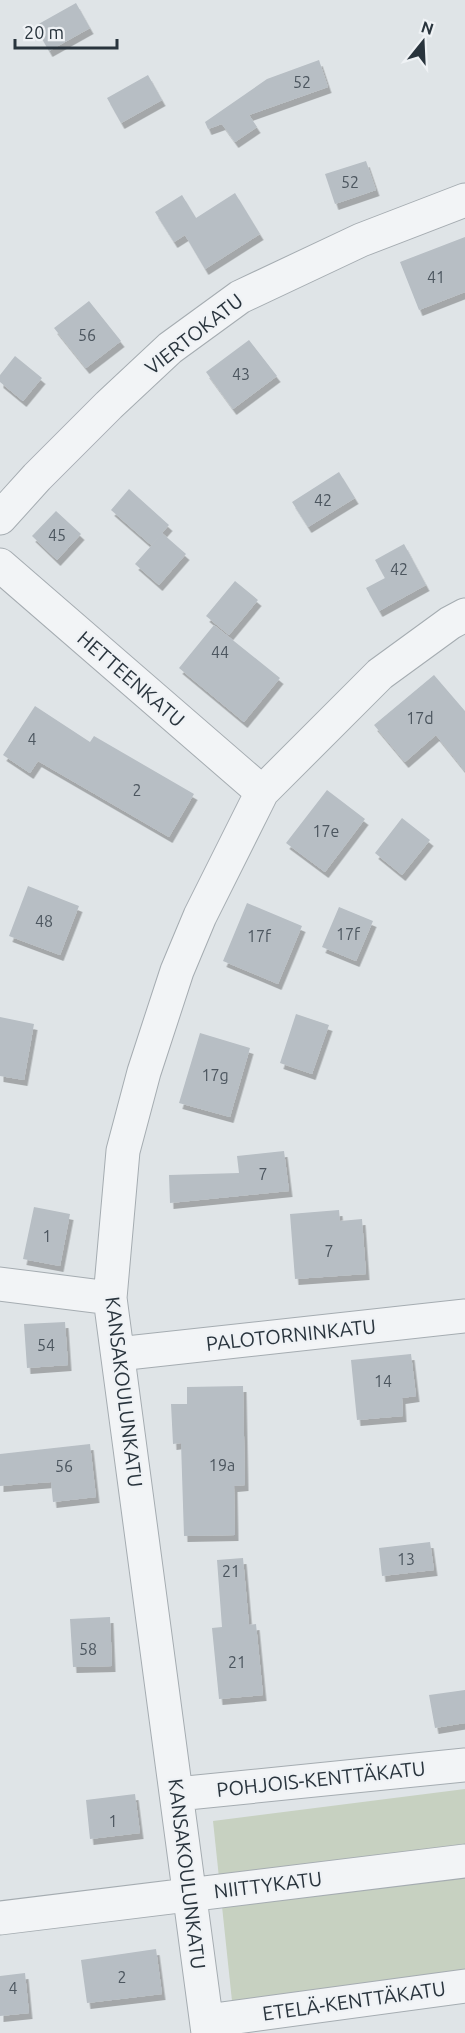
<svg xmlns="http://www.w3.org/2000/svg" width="465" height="2033" viewBox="0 0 465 2033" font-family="Ubuntu,sans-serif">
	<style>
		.green { fill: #c7d1c1 }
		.building { fill: #b7bec4; filter: url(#shadow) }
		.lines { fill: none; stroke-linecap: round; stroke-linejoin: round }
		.minor-casing { stroke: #a5acb1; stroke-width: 35 }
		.minor { stroke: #f2f4f6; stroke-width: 33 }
		.labels { text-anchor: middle; stroke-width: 4.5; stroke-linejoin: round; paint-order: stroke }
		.number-label { font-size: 16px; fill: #4c565f }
		.street-label { font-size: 20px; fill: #29343d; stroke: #eff2f5 }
	</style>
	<defs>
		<filter id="shadow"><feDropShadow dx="3.5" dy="6" stdDeviation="0" flood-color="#0004"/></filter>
	</defs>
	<rect width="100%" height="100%" fill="#dfe4e7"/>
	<path class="green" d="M465 1789V1970L232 2001 213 1821Z"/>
	<path class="building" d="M76 3 90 28 49 51 35 26Z
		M319 60 328 87 249 115 257 127 235 142 222 124 208 129 205 122 267 79Z
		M148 75 162 100 121 123 107 98Z
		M366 161 376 190 335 204 325 174Z
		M235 193 260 234 205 269 185 235 174 242 155 212 182 195 196 218Z
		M465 237V292L419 310 400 262Z
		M89 301 121 341 86 368 54 328Z
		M249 340 277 376 233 409 206 372Z
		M15 356 42 378 23 401 0 382V375Z
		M339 472 355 498 308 527 292 502Z
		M129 489 169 525 162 533 186 554 159 585 135 564 159 537 151 545 111 510Z
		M56 511 81 534 57 560 32 536Z
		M404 544 426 585 379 611 366 588 385 578 375 560Z
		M235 581 258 600 229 635 206 616Z
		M214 625 280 678 244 722 179 668Z
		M434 675 465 711V771L436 735 405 762 374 725Z
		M35 706 90 742 94 736 194 794 169 837 38 761 30 773 3 755Z
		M327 790 365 819 325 872 286 843Z
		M402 818 430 840 402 875 375 853Z
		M28 886 79 906 60 955 9 936Z
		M247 903 302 926 278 984 223 961Z
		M339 907 373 921 356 961 322 947Z
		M296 1014 329 1025 312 1074 280 1063Z
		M0 1017 34 1024 24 1080 0 1076Z
		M200 1033 250 1048 230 1117 179 1103Z
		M284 1151 289 1191 170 1203 169 1175 239 1173 237 1156Z
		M34 1207 70 1214 60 1266 23 1259Z
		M339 1210 340 1221 362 1219 366 1274 295 1279 290 1214Z
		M65 1322 68 1365 27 1368 24 1324Z
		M411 1354 416 1396 402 1398 403 1416 357 1420 351 1360Z
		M243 1386 245 1485 234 1486 235 1535 184 1536 181 1443 173 1444 171 1404H187V1387Z
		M90 1444 96 1497 53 1502 51 1482 0 1486V1454Z
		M430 1542 434 1570 382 1576 379 1548Z
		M243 1558 249 1625 256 1624 263 1695 219 1699 212 1628 222 1627 217 1560Z
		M110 1617 112 1666 73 1667 70 1619Z
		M465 1690V1723L435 1728 429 1695Z
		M135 1794 140 1833 90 1839 86 1800Z
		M156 1949 162 1994 87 2003 81 1960Z
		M25 1973 29 2013 0 2016V1976Z"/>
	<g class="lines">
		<g class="minor-casing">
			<path id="minor" d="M0 518 37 477 109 405 170 348 240 297 361 240 465 200
				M0 565 262 792
				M0 1284 110 1298
				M118 1354 465 1316
				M177 1794 465 1765
				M0 1918 465 1861
				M207 2021 465 1986
				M208 2033 110 1298 123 1151 144 1072 177 971 200 916 262 792 380 674 450 623 465 615"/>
		</g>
		<use href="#minor" class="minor"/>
	</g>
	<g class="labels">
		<g class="number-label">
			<text x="302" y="88">52</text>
			<text x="350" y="188">52</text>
			<text x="436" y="283">41</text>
			<text x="87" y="341">56</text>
			<text x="241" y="380">43</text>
			<text x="323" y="506">42</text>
			<text x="57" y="541">45</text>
			<text x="399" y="575">42</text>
			<text x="220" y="658">44</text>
			<text x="420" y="724">17d</text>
			<text x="32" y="745">4</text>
			<text x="137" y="796">2</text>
			<text x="326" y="837">17e</text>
			<text x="44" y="927">48</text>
			<text x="348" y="940">17f</text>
			<text x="259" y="942">17f</text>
			<text x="215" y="1081">17g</text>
			<text x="263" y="1180">7</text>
			<text x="47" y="1242">1</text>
			<text x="329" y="1257">7</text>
			<text x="46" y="1351">54</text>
			<text x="383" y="1387">14</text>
			<text x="222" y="1471">19a</text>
			<text x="64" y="1472">56</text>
			<text x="406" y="1565">13</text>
			<text x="231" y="1577">21</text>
			<text x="88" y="1655">58</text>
			<text x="237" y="1668">21</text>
			<text x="113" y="1827">1</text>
			<text x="122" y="1983">2</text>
			<text x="13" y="1994">4</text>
		</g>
		<g class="street-label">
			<text transform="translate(194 334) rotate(-38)" y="7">VIERTOKATU</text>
			<text transform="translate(131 679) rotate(41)" y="7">HETTEENKATU</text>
			<text transform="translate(291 1335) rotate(-6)" y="7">PALOTORNINKATU</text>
			<text transform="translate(124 1392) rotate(83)" y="7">KANSAKOULUNKATU</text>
			<text transform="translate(321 1779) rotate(-6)" y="7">POHJOIS-KENTTÄKATU</text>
			<text transform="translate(187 1874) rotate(83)" y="7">KANSAKOULUNKATU</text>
			<text transform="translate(268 1885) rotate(-7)" y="7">NIITTYKATU</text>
			<text transform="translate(354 2001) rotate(-8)" y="7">ETELÄ-KENTTÄKATU</text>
		</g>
	</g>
	<g transform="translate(423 42) rotate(18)" stroke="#eff2f5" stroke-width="4.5" paint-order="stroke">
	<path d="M0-4.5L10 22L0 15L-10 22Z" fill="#29343d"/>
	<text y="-9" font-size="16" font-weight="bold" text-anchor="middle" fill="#29343d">N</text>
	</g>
	<path d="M15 39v9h102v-9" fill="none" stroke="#29343d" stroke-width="3"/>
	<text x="24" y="39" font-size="18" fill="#29343d" stroke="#eff2f5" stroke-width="4.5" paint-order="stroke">20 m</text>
</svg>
